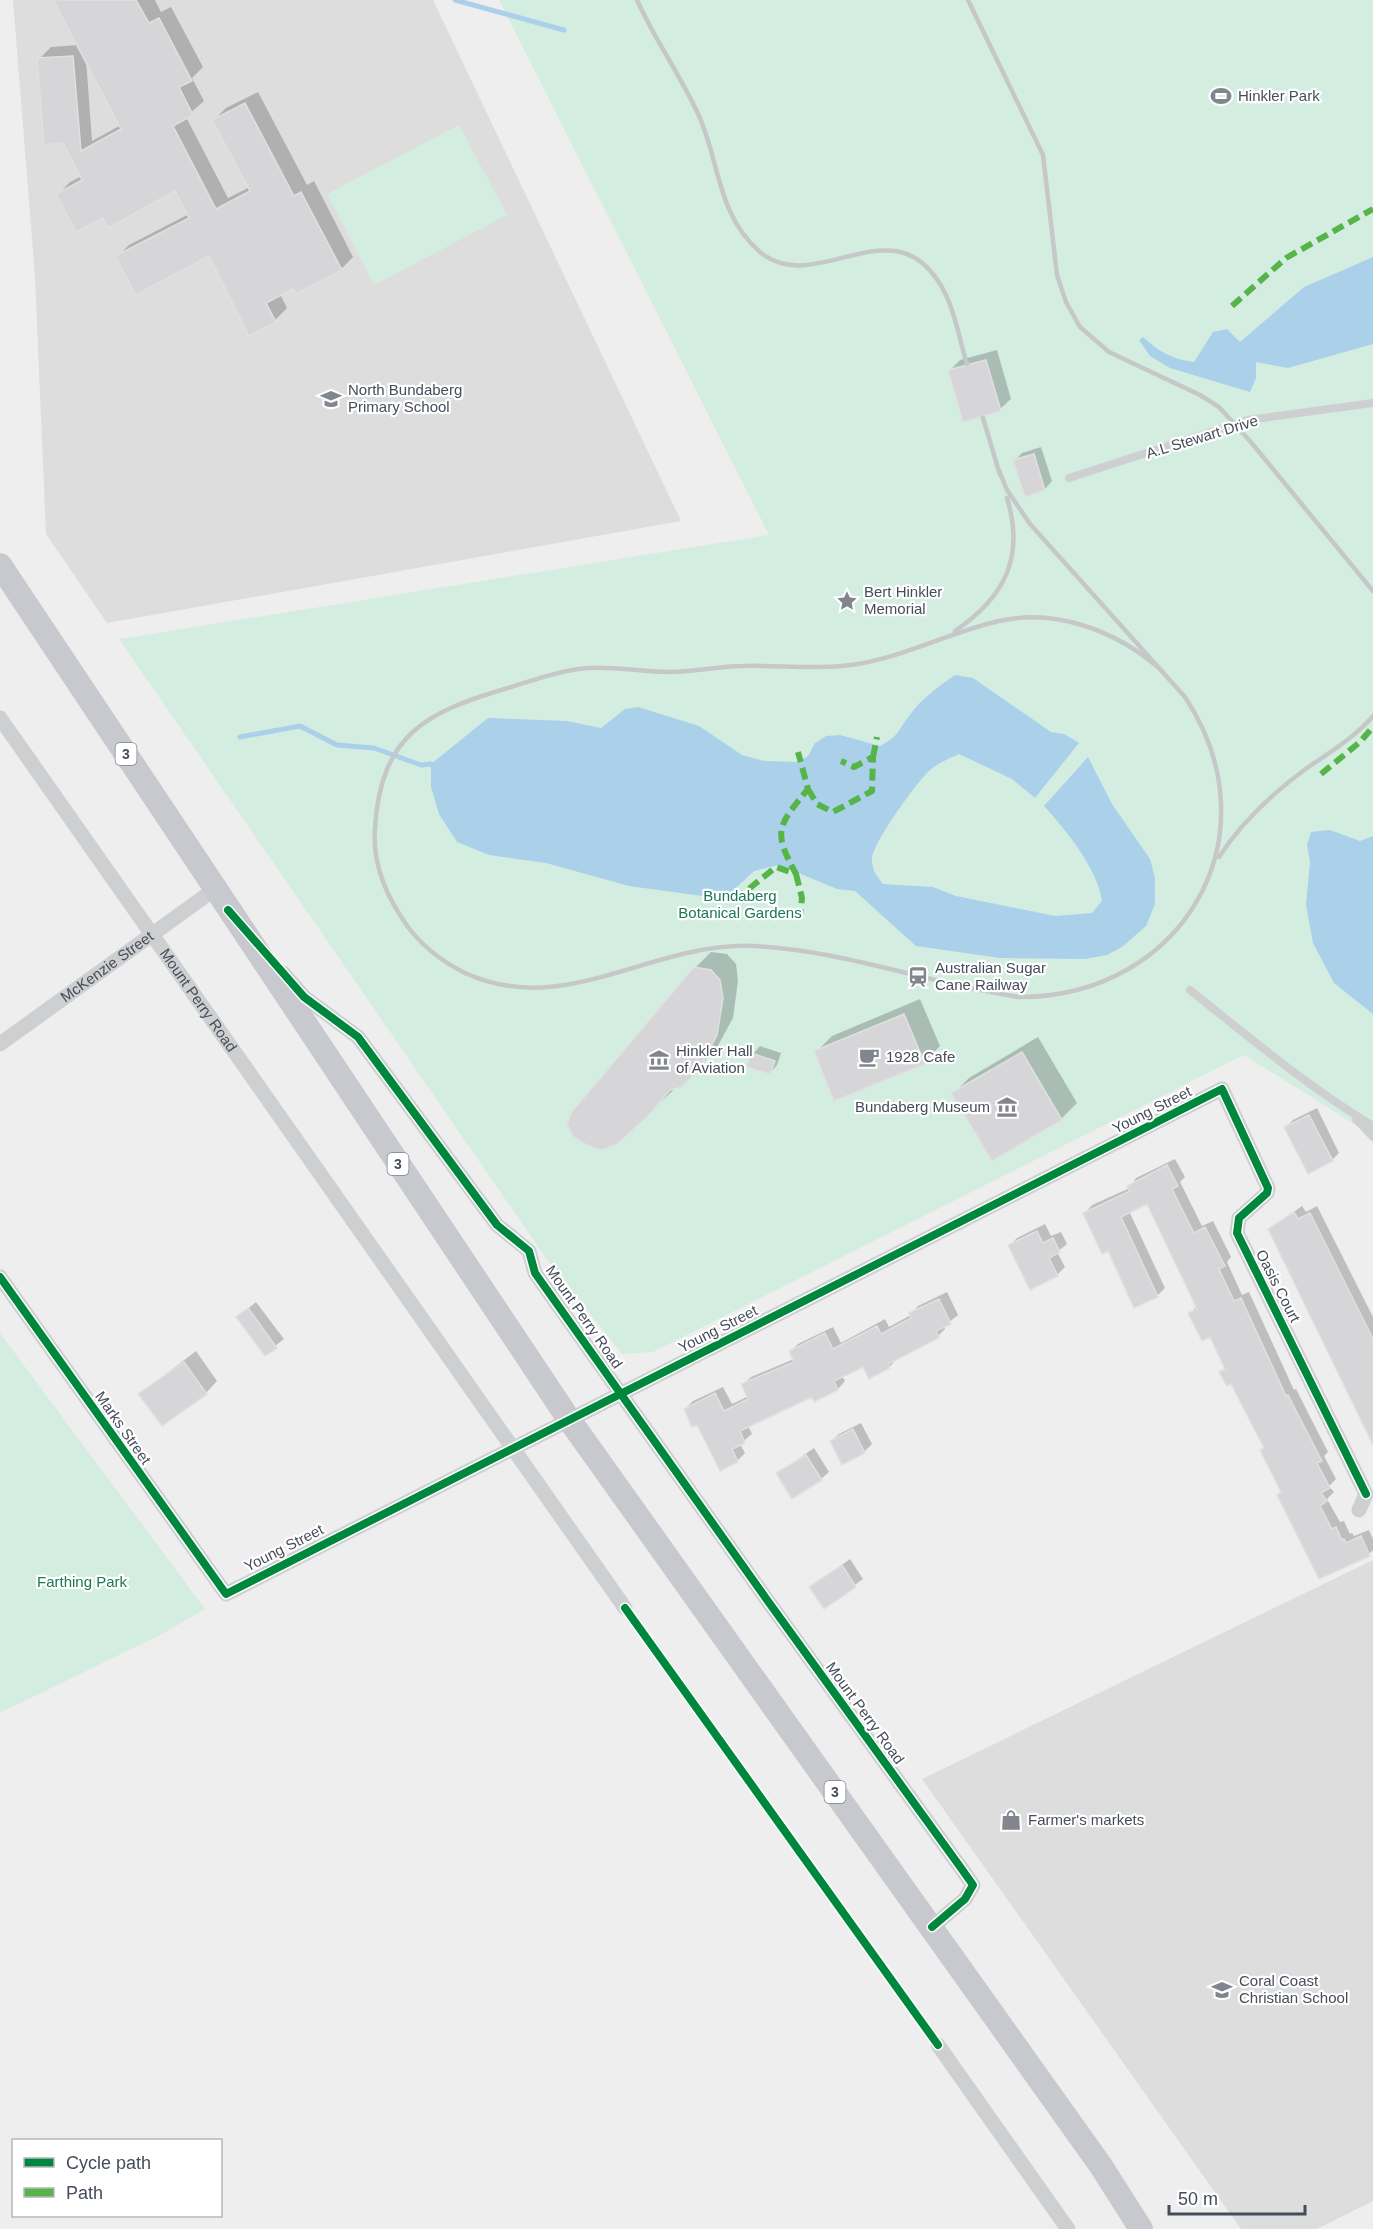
<svg xmlns="http://www.w3.org/2000/svg" width="1373" height="2229" viewBox="0 0 1373 2229" font-family="Arial,sans-serif">
	<style>
		.education { fill: #ddddde }
		.green { fill: #d4ede1 }
		.water { fill: #aad1e9 }
		.shadow { fill: #0003; fill-rule: evenodd }
		.lines { fill: none; stroke-linecap: round; stroke-linejoin: round }
		.stream { stroke: #aad1e9; stroke-width: 5 }
		.building { fill: #d6d6d9; stroke: #e0e0e1; stroke-width: 1.5 }
		.service { stroke: #cdcfd1; stroke-width: 8 }
		.minor { stroke: #cdcfd1; stroke-width: 15 }
		.primary { stroke: #c7c9ce; stroke-width: 24 }
		.rail { stroke: #c5c7c9; stroke-width: 4.5 }
		.quiet { stroke: #57b448; stroke-width: 6; stroke-dasharray: 12 6; stroke-linecap: butt }
		.cycleway-casing { stroke: #fff; stroke-width: 11 }
		.cycleway { stroke: #00873e; stroke-width: 8 }
		.labels { text-anchor: middle; stroke-width: 4.5; stroke-linejoin: round; paint-order: stroke }
		.shield { fill: #fff; stroke: #7e828c; stroke-width: 1.5 }
		.shield-label { font-size: 14px; font-weight: bold; fill: #464d5a }
		.poi-label { font-size: 15px; fill: #464d5a; stroke: #fff; text-anchor: start }
		.street-label { font-size: 15px; fill: #464d5a; stroke: #fff }
		.park-label { font-size: 15px; fill: #1b7758; stroke: #fff }
	</style>
	<rect width="100%" height="100%" fill="#efeeee"/>
	<path class="education" d="M13 0H433L681 521 107 623 46 534 35 277Z
		M1373 1560V2201L1317 2229H1241L922 1779Z"/>
	<path class="green" d="M499 0H1373V1136L1244 1055 653 1352 622 1354 548 1261 119 639 769 535Z
		M459 125 507 215 374 285 327 194Z
		M0 1333 205 1609 162 1634 0 1713Z"/>
	<path class="water" d="M1373 257V344L1288 368 1256 362V378L1250 392 1170 368 1150 356 1139 340 1143 337C1159 352 1172 359 1194 362L1213 332 1227 329 1240 342 1304 287Z
		M955 675 973 678 1051 732 1064 734 1079 743 1035 798 1012 779 959 754C950 758 938 763 930 770 917 782 873 842 872 859 872 870 876 875 883 884L933 887 956 896 1055 916 1092 913 1102 901C1098 869 1065 829 1044 806L1088 757 1112 804 1150 859 1155 878V904L1146 926 1122 947 1107 955 1085 959 1000 958 916 946 855 891 837 889 779 865 754 871 734 890 717 898 629 886 546 863 489 855 457 842 439 814 431 787V764L488 718 567 721 601 728 625 709 638 707 699 726 742 755 764 761 797 762 808 756 815 743 826 736 840 735 880 746C900 735 896 733 909 716 921 699 938 687 955 675Z
		M1330 830 1360 841 1373 836V1014L1334 983 1313 943 1306 905 1310 862 1307 845 1311 832Z"/>
	<path class="shadow" d="M55 0H155L161 12 171 7 203 67 192 78 204 101 186 117 228 198 250 187 214 120 226 108 258 92 307 185 314 181 353 257 341 269 280 294 287 308 275 320 249 334 210 254 117 257 129 245 189 214 176 189 103 216 58 194 70 182 82 176 39 59 51 47 78 45ZM86 59 121 125 92 141Z
		M997 350 1011 399 1000 409 949 371 960 360Z
		M1041 447 1052 481 1045 489 1014 461 1022 453Z
		M711 952 727 954 736 964 738 981 733 1018 715 1051 648 1114 695 968Z
		M920 999 940 1046 924 1062 816 1052 832 1036Z
		M1038 1037 1077 1103 1061 1119 953 1094 969 1078Z
		M760 1046 781 1053 777 1065 770 1073 753 1054Z
		M1317 1108 1339 1153 1332 1160 1286 1127 1293 1120Z
		M1175 1159 1185 1177 1180 1182 1202 1226 1213 1221 1231 1257 1227 1262 1242 1295 1249 1292 1294 1390 1296 1389 1328 1452 1324 1456 1336 1479 1329 1486 1334 1492 1327 1499 1340 1522 1344 1521 1350 1534 1352 1533 1354 1536 1369 1530 1373 1539V1550L1369 1554 1320 1577 1265 1447 1232 1382 1221 1372 1226 1367 1211 1335 1190 1313 1197 1306 1148 1202 1129 1211 1165 1288 1157 1296 1109 1248 1085 1213 1092 1205 1130 1188 1136 1178Z
		M1302 1206 1306 1212 1317 1206 1373 1317V1442L1270 1229Z
		M1045 1224 1051 1236 1061 1232 1067 1244 1057 1252 1065 1267 1057 1275 1010 1245 1017 1238Z
		M947 1292 958 1315 944 1326 945 1329 938 1336 897 1359 889 1367 864 1365 842 1376 845 1381 838 1389 813 1395 748 1426 752 1434 740 1444 745 1453 737 1461 685 1409 693 1401 723 1387 732 1404 749 1396 743 1385 751 1377 794 1359 791 1351 798 1344 833 1327 841 1343 885 1319 889 1327 911 1315 918 1306Z
		M256 1302 284 1339 265 1354 238 1317Z
		M196 1351 217 1381 206 1393 140 1394Z
		M861 1423 872 1444 864 1452 831 1441 839 1434Z
		M814 1448 829 1472 821 1479 778 1473Z
		M850 1559 863 1579 824 1607 811 1587Z"/>
	<g class="lines">
		<path class="stream" d="M455 0 564 30
			M240 737 300 726 337 745 374 748 421 765 431 764"/>
	</g>
	<path class="building" d="M53 0H136L149 23 159 18 192 81 179 87 193 115 173 126 216 209 250 191 212 120 245 103 294 196 301 192 342 270 296 294 293 289 266 303 276 322 249 336 209 256 136 295 115 256 189 218 175 191 108 228 103 218 76 232 56 194 82 180 63 143 44 145 37 58 73 56 81 151 121 129Z
		M986 360 1001 411 963 422 948 370Z
		M1034 454 1045 490 1025 497 1013 460Z
		M694 967 711 970 720 980 723 998 717 1035 699 1069 682 1087 670 1090 649 1115 617 1144 601 1150 585 1144 573 1136 567 1124 572 1112Z
		M904 1014 925 1064 834 1101 814 1051Z
		M1022 1052 1062 1120 992 1161 951 1093Z
		M751 1053 775 1061 770 1074 747 1067Z
		M1309 1115 1333 1161 1308 1174 1284 1127Z
		M1167 1165 1178 1186 1172 1189 1194 1233 1205 1227 1225 1266 1219 1269 1234 1301 1241 1298 1286 1396 1288 1395 1322 1461 1317 1463 1330 1488 1321 1493 1327 1501 1320 1506 1332 1529 1336 1527 1342 1540 1344 1539 1346 1543 1361 1536 1370 1556 1319 1579 1277 1495 1281 1492 1260 1450 1264 1448 1231 1384 1227 1386 1219 1372 1225 1369 1210 1337 1202 1341 1188 1313 1197 1309 1147 1204 1121 1217 1158 1297 1134 1308 1108 1251 1102 1254 1083 1213 1130 1191 1127 1186Z
		M1294 1212 1298 1219 1310 1213 1373 1339V1445L1268 1229Z
		M1037 1231 1043 1243 1053 1238 1060 1252 1049 1258 1058 1276 1030 1290 1008 1245Z
		M939 1299 951 1324 936 1331 939 1338 888 1364 890 1368 869 1379 863 1367 834 1381 838 1390 814 1402 812 1397 740 1431 745 1443 732 1449 738 1462 720 1471 697 1425 692 1427 684 1409 715 1393 724 1411 748 1399 741 1384 794 1362 789 1351 825 1333 833 1349 877 1326 881 1334 911 1318 909 1313Z
		M248 1308 277 1348 265 1356 236 1317Z
		M184 1362 207 1394 162 1426 138 1394Z
		M853 1429 865 1453 842 1465 830 1441Z
		M806 1455 822 1480 792 1499 776 1473Z
		M842 1565 856 1587 824 1609 809 1587Z"/>
	<g class="lines">
		<path class="service" d="M1069 478 1248 420 1373 403
			M1190 990C1249 1037 1308 1087 1373 1126
			M1356 1119 1373 1137"/>
		<g class="minor">
			<path id="s1" d="M0 718 625 1608"/>
			<path d="M283 973 304 997 358 1037 497 1225 529 1251 535 1273 765 1597 961 1868 973 1885 965 1899 932 1927"/>
			<path id="s2" d="M0 1044 215 889"/>
			<path d="M0 1277 226 1594C557 1423 890 1257 1222 1089L1268 1188 1267 1193 1239 1218 1237 1233 1366 1494"/>
			<path d="M1359 1510 1366 1494"/>
			<path d="M938 2045 1068 2229"/>
		</g>
		<path class="primary" d="M0 565 568 1418 1101 2166 1141 2229"/>
		<path class="rail" d="M637 0C655 40 681 76 699 116 720 163 717 215 760 252 817 300 898 196 946 295 956 316 960 342 967 364
			M968 0 1043 155 1057 275 1066 302 1080 327 1109 352 1200 395 1219 407 1250 441 1373 591
			M983 418 1000 475
			M998 468 1007 490 1030 524 1185 697C1277 836 1183 997 1019 997 930 984 843 950 753 946 650 942 565 1019 465 973 443 962 423 947 408 927 387 898 372 864 375 828 381 734 426 712 508 688 534 680 561 670 588 668 615 666 642 672 670 672 694 672 719 666 743 666 776 665 809 669 842 666 897 661 946 633 999 621 1056 608 1116 631 1159 668
			M955 631C1005 597 1025 557 1007 498
			M1219 857C1241 823 1274 792 1307 768 1330 752 1354 738 1373 716"/>
		<path class="quiet" d="M1232 306 1286 258 1373 209
			M873 757 877 737
			M1321 774 1360 742 1373 727
			M808 789 817 804 833 812 872 791 873 757 854 767 841 761
			M796 874 802 898 800 916
			M735 900 776 867 796 874C772 830 778 826 808 789L798 752"/>
		<g class="cycleway-casing">
			<path id="cycleway" d="M228 910 304 997 358 1037 497 1225 529 1251 535 1273 765 1597 961 1868 973 1885 965 1899 932 1927
				M0 1277 226 1594C557 1423 890 1257 1222 1089L1268 1188 1267 1193 1239 1218 1237 1233 1366 1494
				M625 1608 938 2045"/>
		</g>
		<use href="#cycleway" class="cycleway"/>
	</g>
	<defs>
		<g id="stadium-bare" transform="scale(1.62)"><path d="M0-5a6.5 5 0 1 0 0 10a6.5 5 0 1 0 0-10ZM-3.5-1.8h7v3.6h-7Z" fill="#81858e" stroke="#fff" stroke-width="2.5" paint-order="stroke"/></g>
		<g id="school-bare" transform="scale(1.62)"><path d="M0-5L7-2L0 1L-7-2ZM-4 1L0 2.5L4 1V4Q0 6-4 4Z" fill="#81858e" stroke="#fff" stroke-width="2.5" paint-order="stroke"/></g>
		<g id="sight-bare" transform="scale(1.62)"><path d="M0-6L1.8-2.2L6-1.7L2.9 1.2L3.7 5.4L0 3.3L-3.7 5.4L-2.9 1.2L-6-1.7L-1.8-2.2Z" fill="#81858e" stroke="#fff" stroke-width="2.5" paint-order="stroke"/></g>
		<g id="station-bare" transform="scale(1.62)"><path d="M-3-6H3Q5-6 5-4V2Q5 4 3 4L4.5 6H3L1.5 4h-3L-3 6H-4.5L-3 4Q-5 4-5 2V-4Q-5-6-3-6ZM-3.5-4v3h7v-3ZM-3.5 1v1.5H-2V1ZM2 1v1.5H3.5V1Z" fill="#81858e" stroke="#fff" stroke-width="2.5" paint-order="stroke"/></g>
		<g id="cafe-bare" transform="scale(1.62)"><path d="M-5.5-4.5H6V0H3Q3 3.5 0 3.5H-2.5Q-5.5 3.5-5.5 0ZM3-3.2v2h1.7v-2ZM-6 4.5H4V6H-6Z" fill="#81858e" stroke="#fff" stroke-width="2.5" paint-order="stroke"/></g>
		<g id="museum-bare" transform="scale(1.62)"><path d="M0-6L6-3V-2H-6V-3ZM-5-1h2V3h-2ZM-1-1h2V3h-2ZM3-1h2V3H3ZM-6 4H6V6H-6Z" fill="#81858e" stroke="#fff" stroke-width="2.5" paint-order="stroke"/></g>
		<g id="shop-bare" transform="scale(1.62)"><path d="M-5-2.5h2.3a2.7 3.5 0 0 1 5.4 0H5L5.5 6h-11ZM-1.5-2.5h3a1.5 2.3 0 0 0-3 0Z" fill="#81858e" stroke="#fff" stroke-width="2.5" paint-order="stroke"/></g>
	</defs>
	<g fill-rule="evenodd">
		<use href="#stadium-bare" x="1221" y="96"/>
		<use href="#school-bare" x="331" y="399"/>
		<use href="#sight-bare" x="847" y="601"/>
		<use href="#station-bare" x="918" y="977"/>
		<use href="#cafe-bare" x="869" y="1057"/>
		<use href="#museum-bare" x="659" y="1060"/>
		<use href="#museum-bare" x="1007" y="1107"/>
		<use href="#shop-bare" x="1011" y="1820"/>
		<use href="#school-bare" x="1222" y="1990"/>
	</g>
	<g class="labels">
		<g class="shield">
			<rect x="115.5" y="743" width="21" height="22" rx="4.5"/>
			<rect x="387.5" y="1153" width="21" height="22" rx="4.5"/>
			<rect x="824.5" y="1781" width="21" height="22" rx="4.5"/>
		</g>
		<g class="shield-label">
			<text x="126" y="759">3</text>
			<text x="398" y="1169">3</text>
			<text x="835" y="1797">3</text>
		</g>
		<g class="poi-label">
			<text x="1238" y="101">Hinkler Park</text>
			<text x="348" y="395">North Bundaberg<tspan x="348" dy="17">Primary School</tspan></text>
			<text x="864" y="597">Bert Hinkler<tspan x="864" dy="17">Memorial</tspan></text>
			<text x="935" y="973">Australian Sugar<tspan x="935" dy="17">Cane Railway</tspan></text>
			<text x="676" y="1056">Hinkler Hall<tspan x="676" dy="17">of Aviation</tspan></text>
			<text x="886" y="1062">1928 Cafe</text>
			<text x="990" y="1112" text-anchor="end">Bundaberg Museum</text>
			<text x="1028" y="1825">Farmer's markets</text>
			<text x="1239" y="1986">Coral Coast<tspan x="1239" dy="17">Christian School</tspan></text>
		</g>
		<g class="street-label">
			<text transform="translate(1202 437) rotate(-17)" y="5">A.L Stewart Drive</text>
			<text dy="5" stroke="none"><textPath href="#s2" startOffset="132">McKenzie Street</textPath></text>
			<text dy="5" stroke="none"><textPath href="#s1" startOffset="345">Mount Perry Road</textPath></text>
			<text transform="translate(1152 1110) rotate(-27)" y="5">Young Street</text>
			<text transform="translate(1278 1286) rotate(63)" y="5">Oasis Court</text>
			<text transform="translate(584 1317) rotate(55)" y="5">Mount Perry Road</text>
			<text transform="translate(718 1329) rotate(-27)" y="5">Young Street</text>
			<text transform="translate(123 1428) rotate(55)" y="5">Marks Street</text>
			<text transform="translate(284 1548) rotate(-27)" y="5">Young Street</text>
			<text transform="translate(865 1713) rotate(54)" y="5">Mount Perry Road</text>
		</g>
		<g class="park-label">
			<text x="740" y="901">Bundaberg<tspan x="740" dy="17">Botanical Gardens</tspan></text>
			<text x="82" y="1587">Farthing Park</text>
		</g>
	</g>
	<rect x="12" y="2139" width="210" height="78" fill="#ffffff" stroke="#b5b8bd" stroke-width="1.5"/>
	<rect x="24" y="2158" width="30" height="9" fill="#00873e" stroke="#b5b8bd" stroke-width="1.5"/>
	<text x="66" y="2169" font-size="18" fill="#464d5a">Cycle path</text>
	<rect x="24" y="2188" width="30" height="9" fill="#57b448" stroke="#b5b8bd" stroke-width="1.5"/>
	<text x="66" y="2199" font-size="18" fill="#464d5a">Path</text>
	<path d="M1169 2205v9h136v-9" fill="none" stroke="#464d5a" stroke-width="3"/>
	<text x="1178" y="2205" font-size="18" fill="#464d5a" stroke="#ffffff" stroke-width="4.5" paint-order="stroke">50 m</text>
</svg>
